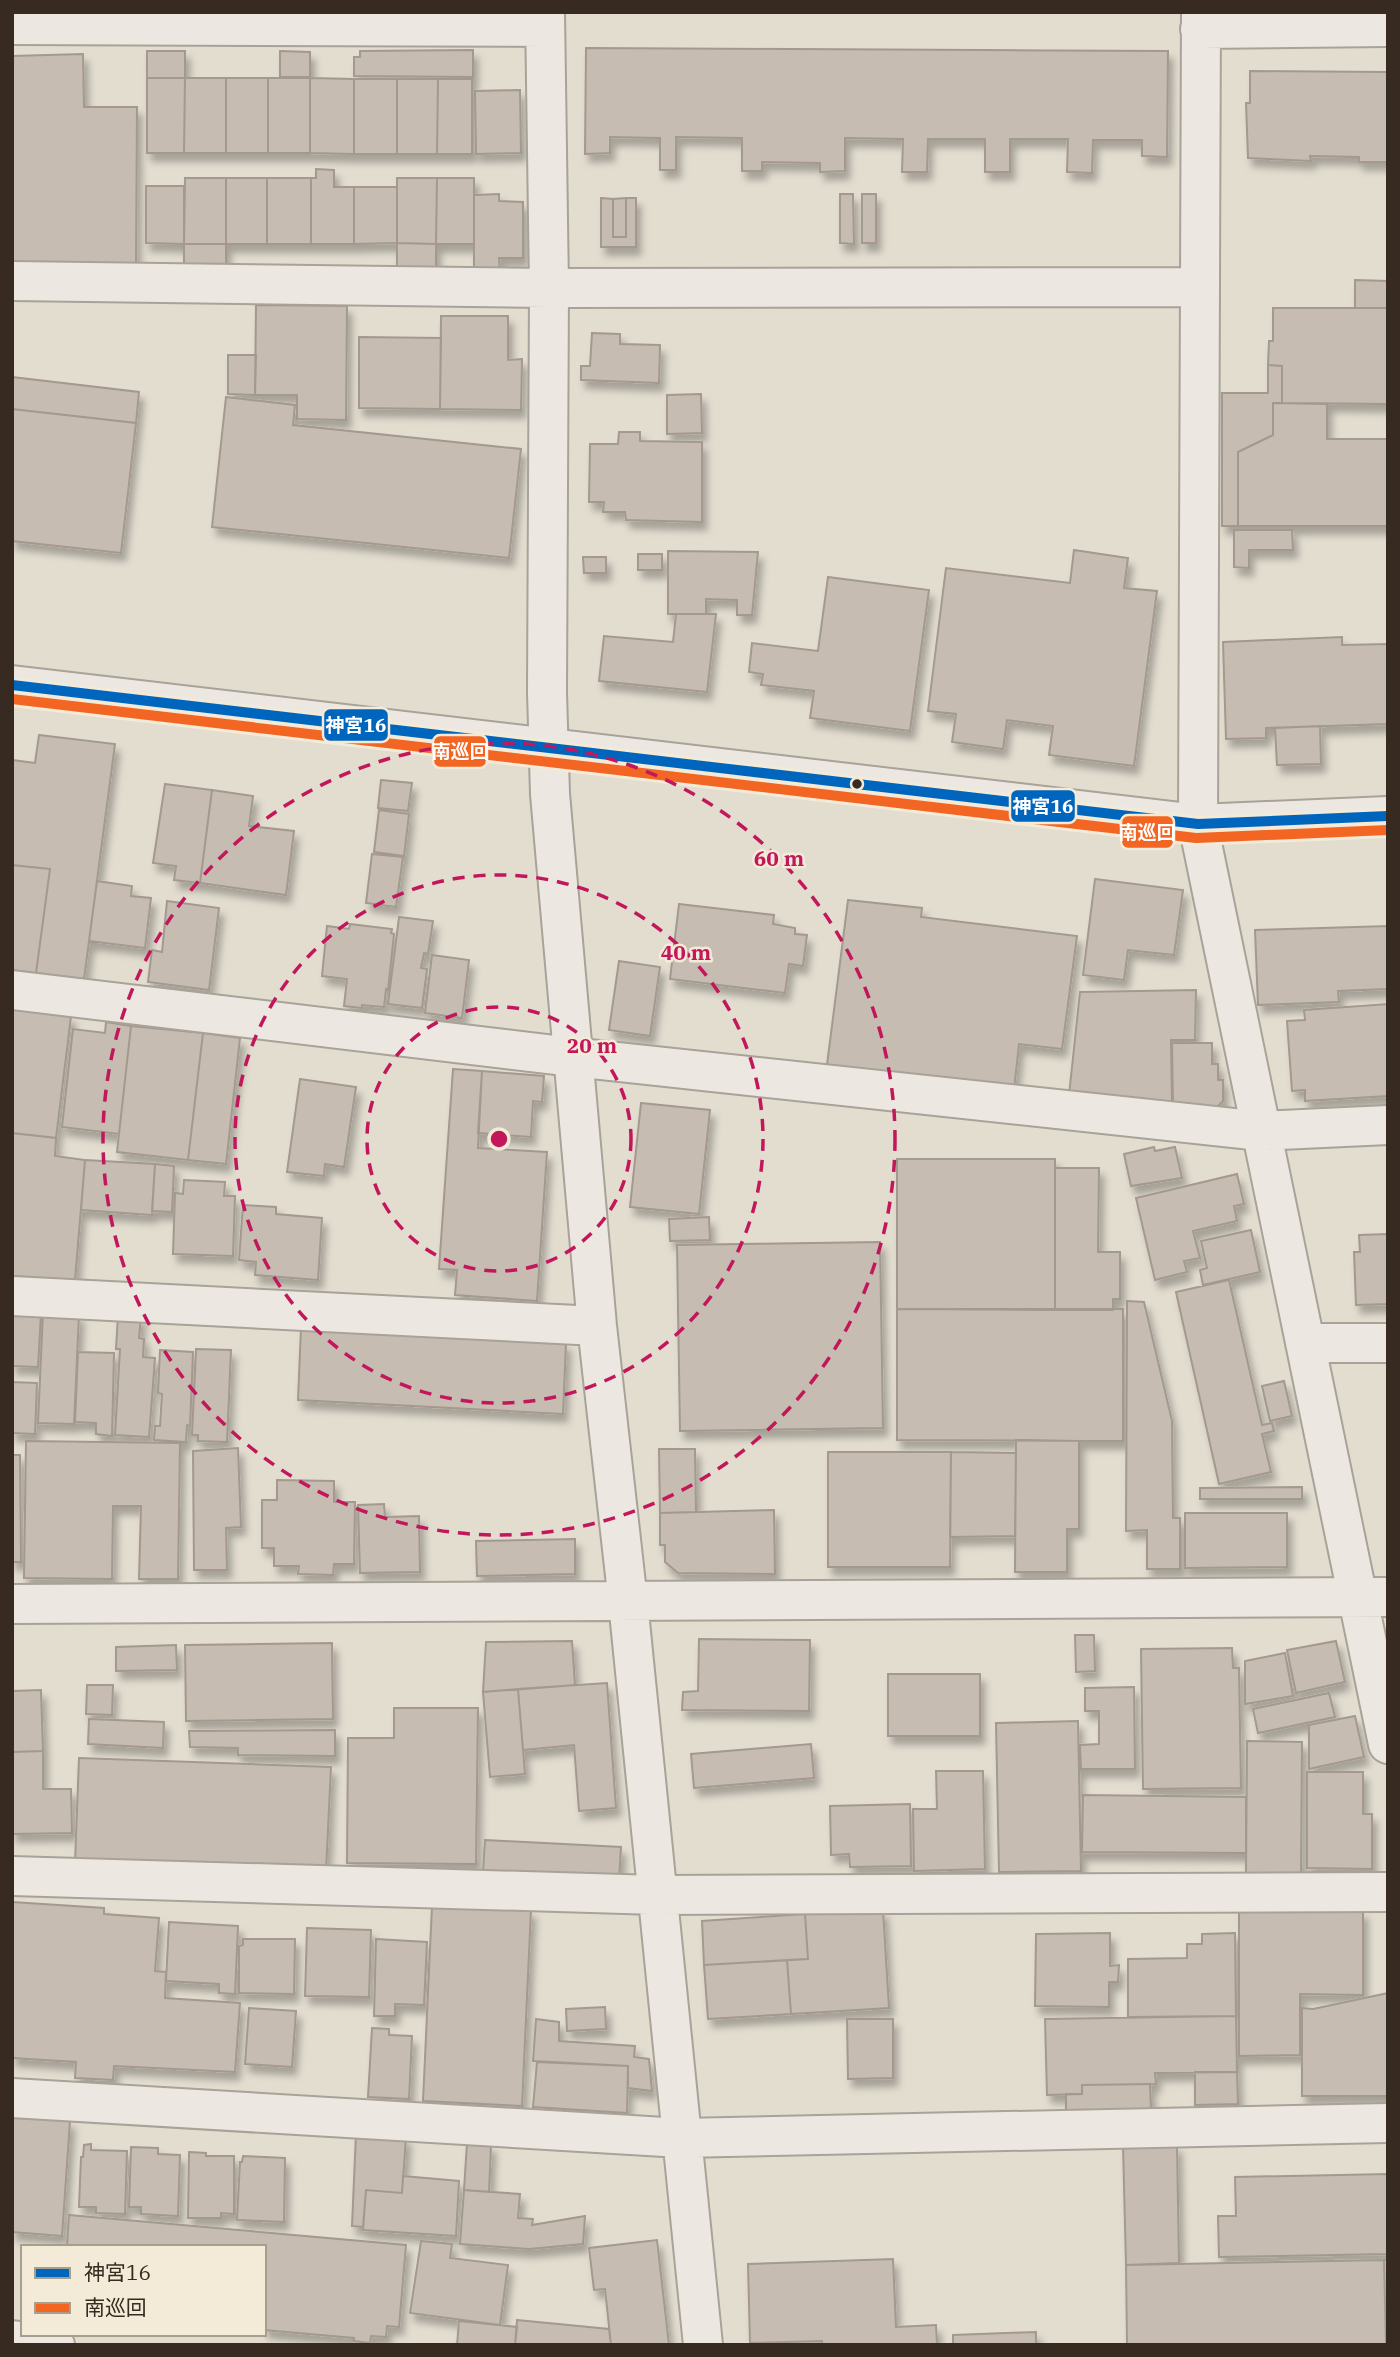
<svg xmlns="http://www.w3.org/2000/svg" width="1400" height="2357" viewBox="0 0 1400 2357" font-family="'IBM Plex Serif','Noto Sans JP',serif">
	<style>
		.building { fill: #c7bcb1; stroke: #a3998f; stroke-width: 2; filter: url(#shadow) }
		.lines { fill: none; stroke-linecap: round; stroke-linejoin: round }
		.minor-casing { stroke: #a8a298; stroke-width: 42 }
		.minor { stroke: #ece8e1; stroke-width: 38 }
		.bus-1-casing { stroke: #f3ead7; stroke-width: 16 }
		.bus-2-casing { stroke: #f3ead7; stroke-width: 16 }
		.bus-1 { stroke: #0065bd; stroke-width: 10 }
		.bus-2 { stroke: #f26522; stroke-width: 10 }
		.ring { fill: none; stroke: #c2185b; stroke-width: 3.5; stroke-dasharray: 12 9 }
		.bus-dot { fill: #372b21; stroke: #f3ead7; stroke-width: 2.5 }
		.centre { fill: #c2185b; stroke: #f3ead7; stroke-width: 3.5 }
		.ring-label { font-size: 21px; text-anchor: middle; font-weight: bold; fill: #c2185b; stroke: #f3ead7; stroke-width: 5; stroke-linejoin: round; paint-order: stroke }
		.line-badge { stroke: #f3ead7; stroke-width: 2.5 }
		.badge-label { font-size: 19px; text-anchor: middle; font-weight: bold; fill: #fff }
	</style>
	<defs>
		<filter id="shadow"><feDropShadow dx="4.5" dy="8" stdDeviation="3.5" flood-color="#0004"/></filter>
	</defs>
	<rect width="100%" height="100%" fill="#e3ddd0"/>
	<path class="building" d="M586 48 1168 51 1167 157 1142 156V140H1093L1092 173 1067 172 1068 139H1010V172H985V139H928L927 172H902L903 139 845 138V171L820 172V163L762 162V171H742V138L676 137V170H660V138L610 137V153L585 154Z
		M473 50V77L354 76V57H360V51Z
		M147 51H185V78H147Z
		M280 51 310 52V77H280Z
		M83 54 84 107H137L136 264H12V56Z
		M1250 71 1388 72V162H1359V157L1310 156 1311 161 1248 158 1246 103H1250Z
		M147 78H185L184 153H147Z
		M185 78H226V153H184Z
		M226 78H268V153H226Z
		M268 78H310V153H268Z
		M310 78 354 79V154L310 153Z
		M354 79H397V154H354Z
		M397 79H438L437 154H397Z
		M438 79H472V154H437Z
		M520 90 521 153 476 154 475 91Z
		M316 169 334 170V187H354V244H311V178H316Z
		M185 178H226V244H184Z
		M226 178H267V244H226Z
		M267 178H311V244H267Z
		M397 178H437L436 244 397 243Z
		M437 178H474V244H436Z
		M146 186H184V244L146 243Z
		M354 187H397V243L354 244Z
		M499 194V201L523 202V258H499L500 272H474V195Z
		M840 194H853L854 244 840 243Z
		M862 194H876V243H862Z
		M601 198 613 199V237H626V198H636V247H601Z
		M626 198V237H613V199Z
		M397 243 436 244V273H397Z
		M184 244H226V271H184Z
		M1355 280 1388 281V308H1355Z
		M256 305 347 306 346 420 297 419V395H255Z
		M1273 308H1388V404L1282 403V366L1268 365 1269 341H1273Z
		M441 316H508V360L522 359 521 410 440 409Z
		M592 333 620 334V344L660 345 659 383 581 380V366H590Z
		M359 337 441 338 440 409 359 408Z
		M228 355H256L255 395 228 394Z
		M1268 365 1282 366V403H1273V435L1238 452V526H1222V393H1268Z
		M12 377 139 392 136 423 12 409Z
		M701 394 702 433 667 434V395Z
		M226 397 295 405 293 425 521 449 509 558 212 527Z
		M1273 403 1327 404V439H1388V526H1238V452L1273 435Z
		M12 409 136 423 121 553 12 541Z
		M619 432H640V441L702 442V522L626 520 625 512H603L604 502H589L590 444H618Z
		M1234 530H1292L1293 550H1249V568L1234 567Z
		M1074 550 1128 558 1124 588 1157 591 1134 766 1049 755 1053 726 1007 720 1003 749 952 742 956 714 928 711 946 568 1070 583Z
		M668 551 758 552 752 615H737V600L706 599V614H668Z
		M638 554H662V570H638Z
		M583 557H606V573H584Z
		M828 577 929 590 910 731 810 718 814 691 761 685 763 674 749 672 752 643 818 651Z
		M676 614H716L707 692 599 681 604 636 673 642Z
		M1342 637V645L1388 644V724L1266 728V738L1226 739 1223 642Z
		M1320 726 1321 764 1277 765 1275 728Z
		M39 735 115 744 84 979 36 973 50 869 12 865V760L35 763Z
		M381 780 412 783 408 811 378 808Z
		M165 784 212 790 200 883 174 880 176 866 153 863Z
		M212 790 253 796 249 826 294 831 286 895 200 883Z
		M379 810 409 814 404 856 374 852Z
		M372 854 403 857 396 907 366 903Z
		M12 865 50 869 36 973 12 970Z
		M1095 879 1183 890 1174 955 1128 950 1124 980 1083 975Z
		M97 881 132 886 131 896 151 898 145 948 89 941Z
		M848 900 922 908 921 917 1077 936 1062 1049 1019 1044 1014 1089 827 1065Z
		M167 901 219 908 209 990 148 982 152 950 162 952Z
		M679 904 774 915 773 924 795 928V934L807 935 803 966 789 964 785 993 670 979Z
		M399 917 433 921 428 954 424 953 421 968 427 969 422 1008 388 1004Z
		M350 924 392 929 391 933 394 934 388 990 386 989 384 1007 362 1005V1008L344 1006 347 979 322 976 327 926 349 929Z
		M1388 926V989L1338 991 1339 1002 1258 1005 1255 930Z
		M432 955 469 960 462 1018 425 1013Z
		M619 961 660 967 650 1036 609 1030Z
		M1196 990 1195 1040H1171L1172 1103 1069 1095 1080 992Z
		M1388 1004V1096L1305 1101V1090L1292 1091 1287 1021 1305 1020 1304 1010Z
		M12 1009 71 1016 56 1138 12 1133Z
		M106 1022 131 1026 119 1134 62 1127 73 1029 105 1033Z
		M131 1026 203 1033 188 1160 117 1152Z
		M203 1033 240 1038 226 1164 188 1160Z
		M1172 1043H1212V1064H1218V1080H1223V1101L1218 1106 1173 1107Z
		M453 1069 482 1071 478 1148 547 1152 537 1301 455 1295 457 1270 439 1269Z
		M482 1071 544 1076 542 1102 533 1101 531 1137 478 1133Z
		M300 1079 356 1087 344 1167 325 1164 324 1176 287 1172Z
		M641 1103 710 1110 699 1214 630 1207Z
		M12 1133 56 1138 55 1156 85 1160 75 1280 12 1276Z
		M1154 1147 1155 1151 1175 1147 1182 1178 1131 1186 1124 1154Z
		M897 1159H1055V1310L897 1309Z
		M85 1160 155 1164 152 1215 81 1210Z
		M155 1164 174 1166 172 1212 152 1211Z
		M1055 1168H1099L1098 1252H1120V1299H1113V1310H1055Z
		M1237 1174 1244 1204 1234 1206 1237 1221 1193 1231 1200 1258 1184 1261 1187 1272 1155 1280 1136 1198Z
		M184 1180 225 1182 224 1196H235L233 1256 173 1254 175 1193 183 1194Z
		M243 1205 276 1207V1214L322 1218 318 1280 255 1275 256 1262 239 1260Z
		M709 1217 710 1240 670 1241 669 1219Z
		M1251 1230 1260 1272 1203 1285 1200 1270 1207 1268 1201 1241Z
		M1388 1234V1304L1356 1305 1354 1252H1360L1359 1235Z
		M880 1242 883 1428 680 1431 677 1245Z
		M1229 1280 1262 1425 1272 1423 1274 1431 1262 1434 1271 1472 1219 1484 1176 1292Z
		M1127 1301 1144 1302 1172 1421 1173 1518H1180V1569H1147V1530L1126 1531Z
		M897 1309H1123V1441L897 1440Z
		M12 1312 41 1313 38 1367 12 1366Z
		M43 1312 79 1314 74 1424 38 1423Z
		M118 1315 141 1316 139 1338 144 1339 143 1357 155 1358 149 1437 115 1435 120 1349H116Z
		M301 1328 566 1343 563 1414 298 1400Z
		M196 1349 231 1350 227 1442 198 1441V1435H192Z
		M160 1350 193 1352 190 1426 187 1425 186 1442 154 1440 155 1426H160L162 1394 158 1393Z
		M78 1352 114 1353 112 1436 96 1434V1423L75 1422Z
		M1284 1381 1292 1416 1270 1421 1262 1386Z
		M12 1382 37 1383 35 1434 12 1433Z
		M1016 1440 1079 1441V1529H1067V1572H1015Z
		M26 1441 180 1443 178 1579H139L141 1506H113L112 1579 24 1578Z
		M238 1448 241 1527 226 1528 227 1570H194L193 1451Z
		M659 1449H695L696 1512 660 1513Z
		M828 1452H951L950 1567H828Z
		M951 1452 1016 1453 1015 1536 950 1537Z
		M12 1455H20L21 1562H12Z
		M277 1480 334 1481V1502H355L354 1564H334L333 1575 298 1574 299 1566H274V1548H262V1500H277Z
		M1302 1487V1499H1200V1488Z
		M384 1504 385 1517 419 1516 420 1572 360 1573 358 1505Z
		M774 1510 775 1574 678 1573 665 1562V1545H660V1513Z
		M1185 1513H1287V1567L1185 1568Z
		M575 1539V1574L477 1576 476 1541Z
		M1075 1635H1094L1095 1671 1076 1672Z
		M699 1639 810 1640 809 1711 682 1710 683 1692 698 1691Z
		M572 1641 575 1685 483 1692 486 1642Z
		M1336 1641 1345 1682 1296 1693 1287 1650Z
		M332 1643 333 1719 186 1721 185 1645Z
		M176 1645 177 1670 116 1671V1647Z
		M1232 1648 1233 1668H1239L1241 1788 1143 1789 1141 1649Z
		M1285 1653 1293 1696 1245 1704V1661Z
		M888 1674H980V1736H888Z
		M607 1683 616 1808 579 1811 574 1745 523 1750 518 1689Z
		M87 1685H113L112 1715 86 1714Z
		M1134 1687 1135 1769H1081L1080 1745 1099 1744V1711H1085V1688Z
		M518 1689 525 1774 490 1777 483 1692Z
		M41 1690 43 1751 12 1752V1691Z
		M1329 1693 1335 1717 1258 1733 1253 1709Z
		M394 1708H478L476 1864 347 1863 348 1738H394Z
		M1355 1716 1364 1757 1309 1769V1725Z
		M89 1719 164 1722 163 1748 88 1744Z
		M1078 1721 1081 1871 999 1872 996 1723Z
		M335 1730V1756L238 1755V1748L190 1747 189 1731Z
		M1247 1741 1302 1742 1301 1874 1246 1873Z
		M811 1744 814 1778 694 1788 691 1754Z
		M43 1751V1789H71L72 1833 12 1834V1752Z
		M79 1758 331 1767 326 1871 75 1863Z
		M936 1771H983L985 1869 914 1871 913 1809H937Z
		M1307 1772H1363V1814H1372V1869L1307 1868Z
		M1083 1795 1246 1797V1853L1082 1852Z
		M910 1804 911 1866 850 1867 849 1854 831 1855 830 1806Z
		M485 1840 621 1847 619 1880 483 1872Z
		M12 1902 104 1908V1914L159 1918 155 1971 166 1972 165 1998 240 2003 235 2072 114 2066 113 2080 75 2078 76 2062 12 2058Z
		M432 1906 531 1910 522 2106 423 2101Z
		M883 1910 889 2008 791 2014 787 1960 808 1959 805 1914Z
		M1239 1911H1363V1995L1300 1994V2055L1239 2056Z
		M805 1914 808 1959 704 1965 702 1921Z
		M169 1922 238 1926 235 1994 219 1993V1984L166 1981Z
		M307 1928 371 1930 369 1997 305 1996Z
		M1110 1933V1966L1119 1965 1118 1982H1109V2007L1035 2006 1036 1934Z
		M1235 1933 1236 2016 1128 2017V1959L1187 1958V1944H1202V1934Z
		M243 1939H295L294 1994 239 1993V1946L243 1945Z
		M376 1939 427 1942 424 2005 395 2004V2016H374Z
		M787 1960 791 2014 708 2019 704 1965Z
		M1388 1993V2096H1302V2008L1313 2009Z
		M605 2007 606 2029 567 2031 566 2009Z
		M249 2008 296 2011 292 2067 245 2064Z
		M1236 2016 1237 2072 1155 2073 1156 2084 1082 2085V2094L1047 2095 1045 2019Z
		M536 2019 559 2022V2041L635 2046 634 2057 649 2059 652 2091 628 2088V2066L533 2061Z
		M847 2019H893V2078L848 2079Z
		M372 2028 389 2029V2035L412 2036 409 2099 368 2097Z
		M537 2062 628 2066 627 2113 533 2107Z
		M1195 2072H1237L1238 2104 1195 2105Z
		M1150 2084 1151 2109 1066 2111V2094H1082V2085Z
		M12 2117 70 2121 62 2236 12 2232Z
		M356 2134 406 2137 402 2193 366 2190 363 2227 352 2226Z
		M467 2143 491 2145 489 2192 464 2190Z
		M91 2144V2150L127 2151 125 2214 96 2213V2207H79L81 2157H83L84 2145Z
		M1177 2145 1179 2263 1126 2265 1123 2146Z
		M131 2147 158 2148V2154L180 2155 178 2216 141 2214V2207H129Z
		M189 2152 206 2153V2156H234V2214L221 2213V2218H188Z
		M243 2156 285 2158 284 2222 237 2220 240 2162H242Z
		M1388 2174V2254L1219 2257 1218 2216H1236L1235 2177Z
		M403 2176 459 2181 456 2236 363 2230 366 2190 402 2193Z
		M464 2190 520 2194 518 2218 533 2219 532 2225 585 2216 583 2244 529 2249 460 2244Z
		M69 2215 406 2245 399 2327 387 2326 386 2337 371 2336 370 2343 354 2341V2338L264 2330V2247H75L67 2245Z
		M657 2240 669 2345H611L605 2289 594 2290 589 2248Z
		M421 2241 452 2244 450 2258 508 2265 500 2325 410 2313Z
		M893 2259 896 2327 936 2325 937 2345H822V2341L750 2343 748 2264Z
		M1384 2260 1386 2345H1127L1126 2265Z
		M1384 2260H1388V2345H1386Z
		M517 2320 609 2329 611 2345H515Z
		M459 2321 517 2327 515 2345H457Z
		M1036 2332V2345H953V2335Z"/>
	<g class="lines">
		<g class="minor-casing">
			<path id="minor" d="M545 12 549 288 547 692 550 794 597 1326 628 1602 703 2345
				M1201 12 1198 824 1388 1744
				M12 25 545 27
				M1200 29 1388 27
				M12 281 549 288 1200 287
				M12 685 1198 824 1388 816
				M12 990 572 1057 1261 1131 1388 1125
				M12 1296 597 1326
				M1305 1343H1388
				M12 1604 1388 1597
				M12 1876 657 1895 1388 1892
				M12 2098 681 2138 1388 2123
				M12 2340 55 2345"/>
		</g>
		<use href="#minor" class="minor"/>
		<g class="bus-1-casing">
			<path id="bus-1" d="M12 685 1198 824 1388 816"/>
		</g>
		<g class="bus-2-casing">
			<path id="bus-2" d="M12 699 1196 838 1388 830"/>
		</g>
		<use href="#bus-1" class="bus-1"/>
		<use href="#bus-2" class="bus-2"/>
	</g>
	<g class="ring">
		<circle cx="499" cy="1139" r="132"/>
		<circle cx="499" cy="1139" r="264"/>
		<circle cx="499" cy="1139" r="396"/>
	</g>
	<circle class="bus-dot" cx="857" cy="784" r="6"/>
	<circle cx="499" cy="1139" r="10" class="centre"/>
	<g class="ring-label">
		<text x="779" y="866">60 m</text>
		<text x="686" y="960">40 m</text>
		<text x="592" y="1053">20 m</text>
	</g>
	<g class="line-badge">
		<rect x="323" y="708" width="66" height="34" rx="7" fill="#0065bd"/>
		<rect x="433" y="735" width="54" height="33" rx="7" fill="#f26522"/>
		<rect x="1010" y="789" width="66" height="34" rx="7" fill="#0065bd"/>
		<rect x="1121" y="815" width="53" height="34" rx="7" fill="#f26522"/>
	</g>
	<g class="badge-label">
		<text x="356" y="732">神宮16</text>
		<text x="460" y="758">南巡回</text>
		<text x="1043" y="813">神宮16</text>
		<text x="1147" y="839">南巡回</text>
	</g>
	<rect width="1400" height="2357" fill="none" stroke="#372b21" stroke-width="28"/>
	<rect x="21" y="2245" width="245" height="91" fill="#f3ead7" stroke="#a89e8e" stroke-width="2"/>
	<rect x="35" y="2268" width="35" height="10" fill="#0065bd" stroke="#a89e8e" stroke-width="2"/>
	<text x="84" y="2280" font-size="21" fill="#372b21">神宮16</text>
	<rect x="35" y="2303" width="35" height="10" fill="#f26522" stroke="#a89e8e" stroke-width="2"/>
	<text x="84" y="2315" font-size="21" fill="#372b21">南巡回</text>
</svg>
